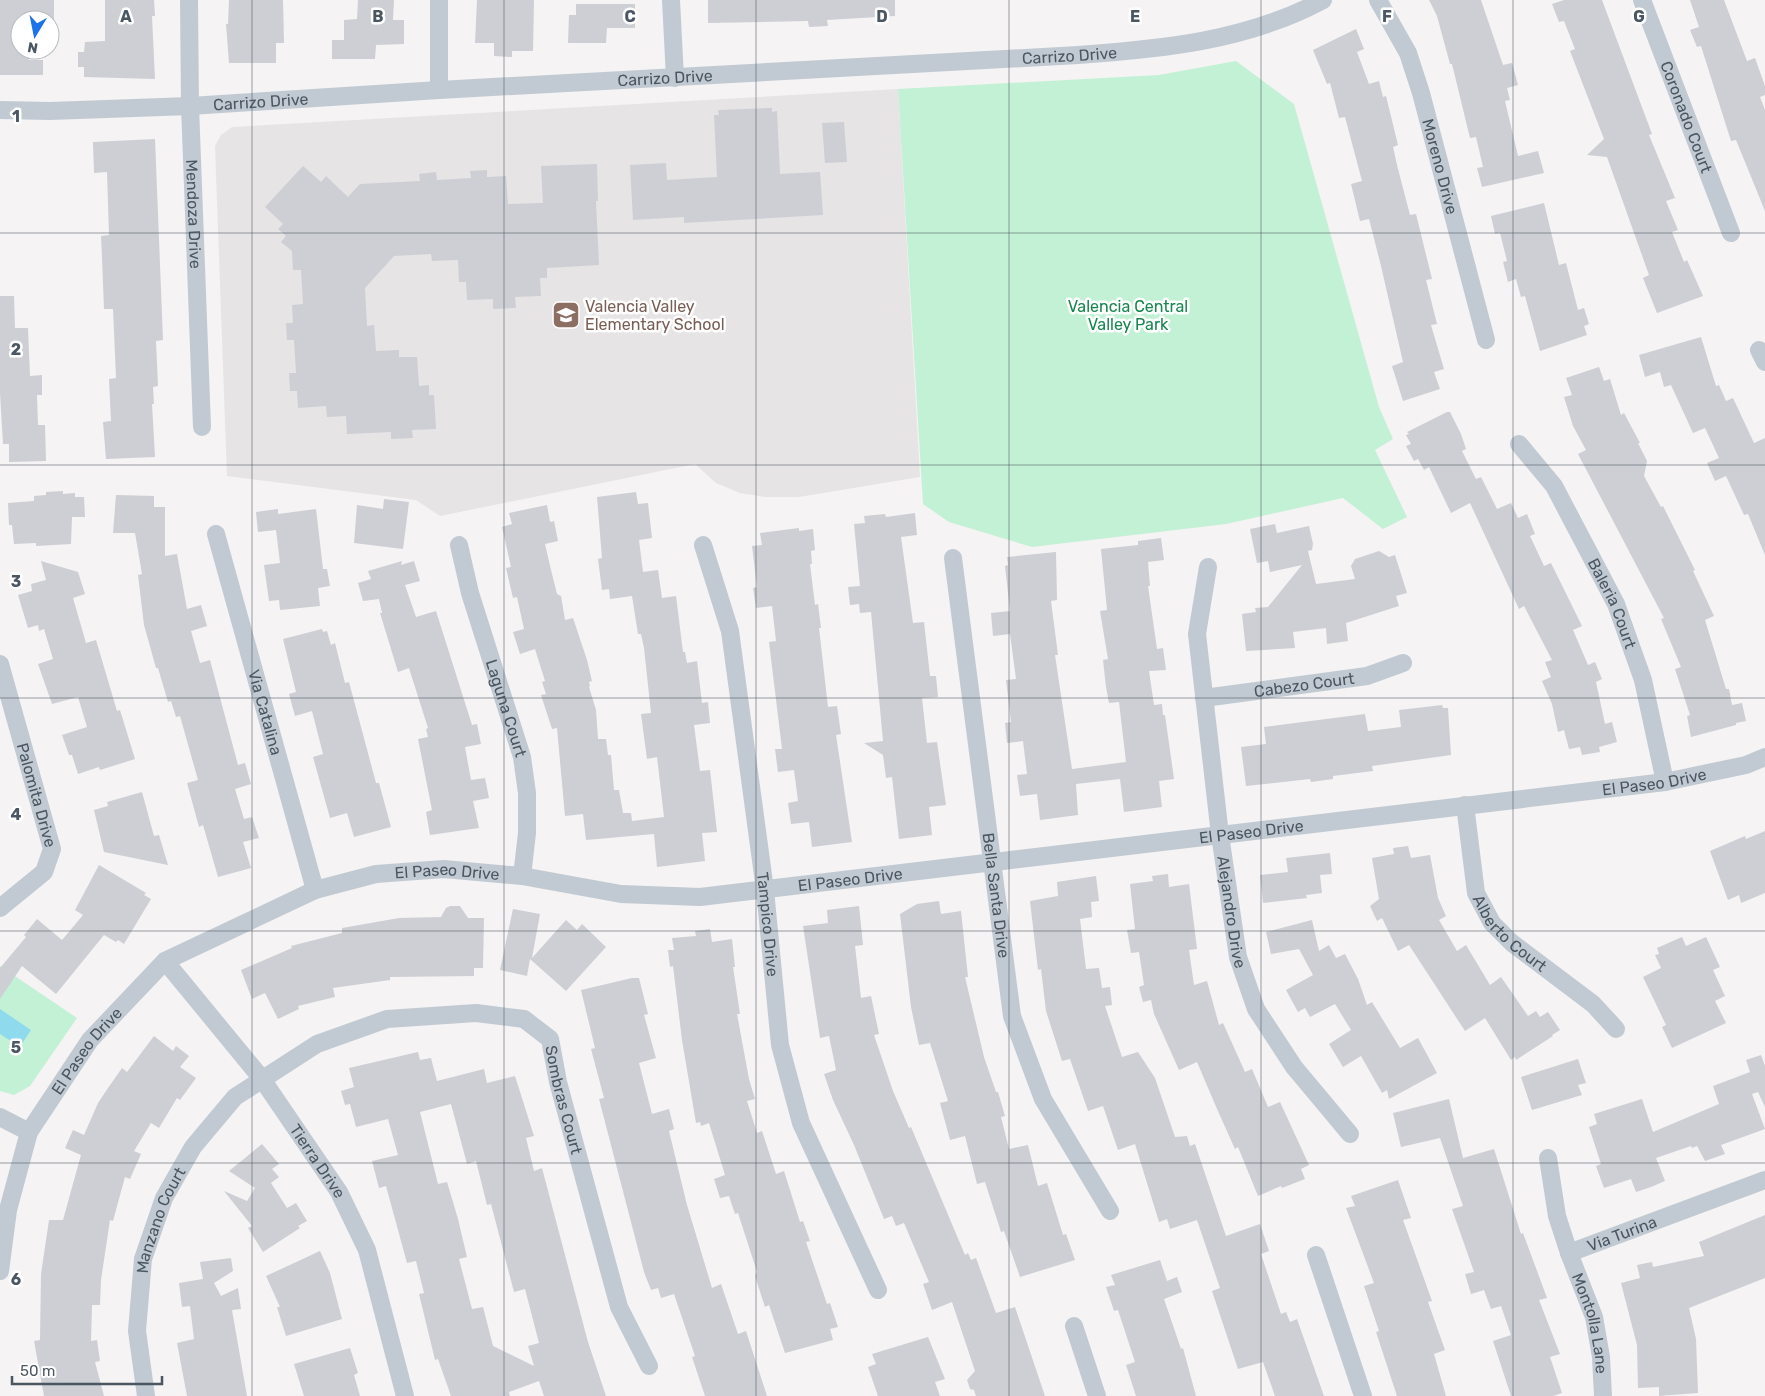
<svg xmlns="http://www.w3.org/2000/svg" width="1765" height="1396" viewBox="0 0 1765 1396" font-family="Rubik,sans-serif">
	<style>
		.education { fill: #e6e4e5 }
		.green { fill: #c3f1d5 }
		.water { fill: #90daee }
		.building { fill: #cdcfd5; fill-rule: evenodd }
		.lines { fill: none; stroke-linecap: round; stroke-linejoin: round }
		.street { stroke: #c1cad2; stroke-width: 18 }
		.grid { fill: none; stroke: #4a5661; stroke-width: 1; stroke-opacity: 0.55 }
		.labels { text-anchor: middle; stroke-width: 5; stroke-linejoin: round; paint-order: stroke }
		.street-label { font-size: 16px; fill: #4a5661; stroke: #fff }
		.education-label { font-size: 16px; fill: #785e54; stroke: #fff; text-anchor: start }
		.park-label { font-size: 16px; fill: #17864f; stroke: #fff }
		.grid-label { font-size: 16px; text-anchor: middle; font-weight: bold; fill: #4a5661; stroke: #fff; stroke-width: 5; stroke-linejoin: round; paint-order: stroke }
	</style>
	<rect width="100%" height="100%" fill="#f5f3f3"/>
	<path class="education" d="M898 89 920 477 799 497H766L740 493 716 483 695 464 440 516 416 500 227 476 215 146 221 135 232 127Z"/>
	<path class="green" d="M1236 61 1294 104 1379 407 1393 439 1375 450 1407 517 1383 529 1343 498 1226 524 1032 547 949 522 923 504 898 89 1159 75Z
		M0 966 77 1018 30 1086 14 1095 0 1091Z"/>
	<path class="water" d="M0 1009 31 1030 20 1047 0 1034Z"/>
	<path class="building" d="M0 0H54V20H20V50H29V60H43V75H0Z
		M105 0H154L155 16H152L155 79 84 77V67H78V52H84L85 42 105 41Z
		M229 0H283L284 43H276V63H229L226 24H228Z
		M358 0H394L393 20H404V44L376 45 375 59H332V40H344V20L357 19Z
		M477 0H534L533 51H512V57L494 56V43H475Z
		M708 0H895V16L827 20 828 26 809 27 808 21 708 23Z
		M1429 0H1481L1503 65 1512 63 1518 85 1507 88 1510 100 1505 101 1518 156 1538 151 1544 173 1482 187 1477 168 1483 167 1476 137 1470 138 1452 64H1450L1437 16Z
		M1564 0H1602L1652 134 1649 135 1675 198 1666 201 1678 230 1672 232 1684 262 1687 260 1703 296 1657 313 1643 278 1649 275 1607 157 1587 155 1604 139 1570 51 1575 49 1564 21 1559 22 1552 4Z
		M1690 0H1724L1747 61 1755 58 1765 86V95L1760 97 1765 110V211L1736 140 1731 141 1701 46 1697 47 1690 30 1699 27Z
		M576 4H635V28H607L606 43H568L569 15H576Z
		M1356 29 1364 49 1357 52 1369 84 1379 81 1383 97 1386 96 1398 145 1393 147 1397 165 1410 215 1416 214 1432 279 1426 280 1437 324 1431 325 1444 369 1434 372 1440 389 1403 401 1392 366 1403 362 1381 266 1369 219 1360 221 1351 184 1362 181 1345 117 1339 118 1330 83 1327 84 1313 50Z
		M772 108V112L777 111 780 174 820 172 823 215 684 223V217L633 220 630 165 666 163 667 180 717 177 714 115H719L718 110Z
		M844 122 847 162 825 163 822 123Z
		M155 139 163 340 156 341 158 386 153 387 154 404H152L155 457 106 459 103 422 111 421 109 379 116 378 113 309H104L102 258 101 236 109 235 107 172 94 173 93 142Z
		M597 164 598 201H596L599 265 547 268V278H540L541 296 515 297 516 308 493 309V299L467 300 466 282H459L458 260 432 261 431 254 394 256 365 288 367 326 374 325 376 351 399 350V357H417L419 386 429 385V395H434L436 429 412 430 413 438 391 439V432L347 434 346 416 327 417 326 406 298 408 297 391H290L289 373H296L294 340H287L286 323H293L292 305 303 304 301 270H293L292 251 281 242 286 236 278 229 283 224 265 207 303 166 321 182 326 176 348 197 360 184 420 181 419 174 436 172 437 180 471 178 470 171 487 170V177L506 176 508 204 543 203 541 166Z
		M1544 203 1559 265 1566 263 1578 310 1584 308 1589 324 1584 326 1587 335 1540 351 1525 296 1521 297 1516 279 1508 282 1503 262 1507 261 1500 233 1495 234 1491 216Z
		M0 296H14L15 328H28L30 376 42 375V395H37L38 425H45L46 461 9 462V444H3L0 393Z
		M1701 337 1716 386 1719 385 1726 401 1733 398 1754 443 1765 438V555L1748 514 1744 515 1726 476 1715 481 1707 463 1719 458 1705 428 1693 433 1671 385 1664 387 1660 372 1645 377 1639 355Z
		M1599 367 1604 381 1610 379 1621 415 1624 413 1640 443H1638L1647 461 1644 476 1661 507 1663 506 1695 570 1693 571 1714 616 1705 620 1726 689H1729L1732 705 1742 703 1746 721 1736 723V725L1691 737 1687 716 1690 715 1675 669 1681 667 1661 619 1664 618 1578 454 1586 450 1573 426 1564 397 1572 395 1566 378Z
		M1447 412H1450L1461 434 1466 449 1462 451 1476 479 1481 477 1497 509 1511 503 1518 518 1527 514 1535 534 1530 536 1544 566 1551 563 1582 626 1573 630 1588 665 1595 662 1602 679 1596 682 1605 724 1612 722 1617 742 1599 747 1600 752 1582 755 1580 747 1569 749 1564 730 1558 732 1552 704 1542 681 1551 677 1545 662 1552 660 1524 606 1519 609 1470 503 1451 513 1429 467 1424 470 1418 459 1414 461 1406 446 1411 444 1406 435 1409 434 1407 432Z
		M63 491V494L75 493V497H84L85 517H72L71 544 36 546V543L14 544 12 525H9L8 503 34 501V496L46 495V492Z
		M636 492 638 504 648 503 652 538 639 540 643 572 658 570 662 598 676 596 683 652H685L687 663 697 661 702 703 708 702 710 723 694 725 700 771 710 770 717 832 702 833 705 861 657 867 654 834 586 840 583 814 565 816 557 728 552 729 541 695 546 694 542 682 545 681 535 649 520 654 513 632 524 629 517 597 513 598 506 568 511 567 502 527 512 524 509 513 547 505 550 522 554 521 558 541 545 544 551 570 557 594 561 596 565 620 573 618 587 660 592 681 589 682 590 686 589 687 596 710 598 739H606L608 755H611L614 790H619L623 813H631L632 821 664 817 657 757 647 759 641 714 651 713 644 648 641 634H638L632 596 610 599 609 589 602 590 598 559 602 558 597 497Z
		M116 495 154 496V507H165V556L177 554 187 609 201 605 207 626 191 631 200 663 210 660 238 765 245 763 251 784 235 789 244 819 252 817 259 838 243 842 251 868 218 877 203 825 199 827 187 783 198 780 180 716 176 717 171 701 168 702 158 668H156L144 625 138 575 142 574 135 533H113Z
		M384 499 409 502 403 549 354 543 357 505 383 509Z
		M278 509V514L316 509 323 569H327L330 586 318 588 320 606 280 610 279 600 269 601 264 565 280 563 276 530 258 532 256 512Z
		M915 513 917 535 901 537 913 623 924 622 930 676H936L938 697 922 698 927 743 937 742 946 805 929 807 932 835 899 839 892 777 886 778 883 755 864 743 883 741 871 612 860 613 859 604 850 605 848 587 860 586 854 524 865 523 864 516 885 514 886 517Z
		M1275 524 1277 533 1309 526 1313 544 1312 550 1308 551 1316 584 1355 579 1351 566 1355 559 1379 551 1389 557 1395 555 1407 593 1396 596 1399 606 1346 623 1348 641 1327 644 1326 628 1293 632 1295 648 1246 651 1242 614 1256 612 1255 608 1268 607 1302 565 1270 572 1268 561 1257 563 1250 529Z
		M799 528V531L813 529 815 550 811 551 812 564H810L815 605 818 604 821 628H819L828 707 837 706 841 734 836 735 852 842 812 847 809 822 791 824 788 803 798 801 794 770 778 772 775 749H782L769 642 776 641 772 606 756 608 753 588 757 587 752 546 762 545 760 533Z
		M1161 538 1164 560 1148 562 1150 586H1148L1157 649 1163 648 1166 670 1149 671 1154 705 1162 704 1163 715H1165L1174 779 1159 781 1162 807 1124 812 1120 779 1076 784 1078 815 1040 820 1037 794 1020 796 1017 775 1027 774 1023 741 1007 743 1005 723 1011 722 1006 680 1016 679 1010 634 993 636 991 613 1010 611 1005 566 1008 565 1007 557 1056 552 1057 600 1051 601 1058 655H1055L1072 769 1126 762 1119 702 1109 703 1106 687 1103 660 1108 659 1100 611 1107 610 1101 549 1138 545V541Z
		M41 561 78 572 85 594 73 598 86 643 96 640 117 711 120 710 135 759 100 770 99 767 78 774 72 755H69L62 735 87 727 78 697 52 704 38 664 53 659 44 629 39 631 38 625 28 628 18 595 32 591 31 584 46 580Z
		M402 561 401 565 414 561 420 581 405 585 416 617 436 611 472 725 477 724 481 744 465 747 471 780 485 778 489 798 473 801 479 828 430 835 426 812 432 810 418 739 428 737 426 729 428 728 409 668 398 672 380 613H382L379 599 363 601 358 583 371 579 368 571Z
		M322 629 323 632 327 631 331 645 335 643 345 683 349 682 376 783H379L391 827 354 837 347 813 330 818 313 757 323 754 312 711 295 716 289 694 296 692 283 639Z
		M1442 705 1443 708H1448L1451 755 1372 766 1373 771 1333 776V779L1311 782 1310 779 1246 786 1241 747 1266 744 1264 727 1365 714 1368 731 1401 727 1399 710Z
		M142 792 154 836 159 835 168 865 104 852 94 810 108 806 107 802Z
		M1765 831V893L1741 903 1739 895 1728 900 1710 851 1745 836 1746 839Z
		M1408 846 1411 858 1430 855 1438 898 1446 916 1439 920 1457 951 1466 945 1490 985 1501 977 1528 1016 1536 1011 1540 1017 1548 1012 1560 1030 1552 1035 1553 1036 1516 1060 1515 1057 1511 1060 1485 1018 1465 1031 1409 945 1398 951 1382 918 1377 921 1370 906 1379 899 1372 858 1394 854 1393 848Z
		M1330 853 1332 874 1320 875 1322 893 1306 895 1307 898 1263 903 1260 875 1288 872 1286 858Z
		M99 865 146 893 144 895 151 899 124 944 118 940 116 942 104 935 56 994 22 966 0 999V968L26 937 24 935 37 919 62 940 83 915 75 910Z
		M1168 874 1169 887 1189 884 1197 949 1189 950 1194 985 1207 981 1219 1025 1223 1023 1245 1072 1252 1069 1268 1107 1280 1102 1309 1165 1301 1169 1305 1179 1282 1188 1281 1186 1258 1196 1238 1147 1235 1149 1217 1109 1197 1062 1179 1070 1154 1014 1151 1000 1143 1002 1139 987 1144 985 1139 952 1131 953 1127 930 1135 929 1130 884 1153 881 1152 876Z
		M1096 876 1099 901 1091 902 1092 917 1080 919 1086 969 1099 968 1102 988 1110 987 1112 1005 1105 1006 1122 1057 1138 1052 1155 1078 1175 1137 1187 1136 1190 1146 1195 1144 1226 1236 1260 1224 1269 1251 1261 1254 1281 1314 1286 1312 1290 1322 1297 1319 1324 1396H1275L1263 1362 1238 1369 1212 1291 1220 1288 1197 1220 1170 1229 1167 1219 1159 1222 1135 1144 1118 1150 1103 1106 1088 1111 1070 1059 1062 1061 1046 1011 1041 969 1038 970 1030 901 1058 896 1057 882Z
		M939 901 941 914 961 911 968 977H965L984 1057 996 1092H998L1005 1116 1001 1117 1009 1149 1028 1145 1038 1186 1047 1183 1063 1235 1066 1234 1075 1260 1020 1277 1004 1231 1001 1232 985 1182 977 1184 965 1136 950 1140 940 1103 948 1101 930 1043 919 1045 911 1007 900 914 917 904Z
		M450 906H460L468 918H484L483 968H474V976L390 977V980L333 988 335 997 298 1006 299 1009 278 1019 265 993 252 999 241 970 292 948 291 946 342 933V928L399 918 441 917 446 908Z
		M859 906 863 945 855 946 861 998 871 996 879 1034 874 1035 893 1091 909 1128 911 1127 965 1255 968 1253 971 1260 976 1258 996 1313 1015 1307 1045 1396H976L974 1390 970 1389 967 1380 975 1371 952 1302 932 1310 923 1284 929 1282 904 1223 896 1226 892 1216 884 1219 854 1145 833 1100 824 1074 836 1070 829 1036 820 1038 803 926 828 923 827 910Z
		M513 909 540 914 532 958 566 920 577 930 582 924 606 947 566 991 530 959 527 976 500 970Z
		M1312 920 1319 951 1329 945 1336 958 1345 954 1358 979 1367 1005 1372 1002 1400 1048 1418 1038 1437 1073 1389 1099 1387 1090 1382 1093 1361 1056 1343 1067 1329 1044 1351 1030 1335 1004 1310 1017 1305 1008 1298 1012 1286 990 1313 975 1299 949 1271 954 1266 932Z
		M710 929 712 942 732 939 735 967H733L740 1014H737L749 1079 755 1099 747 1101 757 1133 762 1131 776 1174 784 1171 800 1222 803 1221 810 1241 806 1242 827 1304 830 1303 838 1327 830 1329 833 1340 785 1353 769 1305 765 1307 755 1276 757 1272 738 1213 735 1214 729 1196 720 1198 714 1179 725 1175 709 1123 701 1126 700 1122 696 1123 682 1040 673 966 670 967 668 950H674L672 938 696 936 695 931Z
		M1682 937 1686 946 1706 937 1720 967 1713 970 1725 996 1715 1001 1726 1023 1672 1048 1662 1027 1666 1025 1643 977 1661 968 1655 955 1659 954 1657 948Z
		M632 978H639L648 1014 644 1015 656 1058 639 1063 652 1114 669 1109 674 1129 669 1131 687 1205 712 1288 721 1284 738 1334 746 1331 767 1396H705L692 1357 695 1356 674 1294 661 1298 658 1288 651 1290 644 1272 599 1099 604 1098 591 1049 595 1048 581 990Z
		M154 1036 173 1051 176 1046 189 1056 180 1067 196 1078 180 1100 177 1098 159 1128 151 1123 134 1151 141 1154 130 1179 125 1177 113 1221 110 1220 101 1280 100 1305H92L91 1341 97 1340 100 1361 95 1362 104 1396H44L34 1341 40 1340 41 1274 49 1220H63L81 1155 65 1148 73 1130 84 1135 98 1103 108 1088 122 1068 127 1072Z
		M418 1052 420 1060 431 1058 437 1081 484 1069 487 1083 515 1076 534 1136 526 1138 534 1171 542 1168 588 1342 606 1396H544L539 1381 509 1392 510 1396H451L438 1359 435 1360 419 1294 424 1293 416 1261 407 1263 386 1186 379 1188 372 1161 398 1155 388 1119 356 1127 350 1104 345 1105 341 1091 354 1087 349 1068ZM451 1104 467 1164 476 1161 487 1205 491 1204 514 1292 525 1289 539 1343 528 1346 534 1366 493 1346 483 1307 472 1309 459 1259 467 1257 458 1219 447 1182 438 1184 420 1112Z
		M1761 1055 1765 1066V1107L1758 1092 1752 1094 1765 1129 1721 1145 1725 1154 1705 1161 1697 1146 1692 1148 1691 1146 1656 1158 1665 1181 1651 1187 1636 1192 1631 1179 1604 1188 1596 1166 1601 1164 1589 1127 1597 1124 1594 1114 1642 1099 1653 1132 1719 1104 1713 1086 1750 1072 1746 1060Z
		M1578 1059 1586 1083 1578 1085 1582 1095 1532 1110 1521 1077Z
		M1449 1099 1463 1158 1494 1149 1521 1234 1523 1233 1547 1298 1539 1300 1560 1354 1550 1357 1562 1393 1553 1396H1511L1493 1341 1511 1335 1501 1306 1491 1309 1484 1290 1471 1294 1465 1274 1474 1272 1452 1209 1463 1206 1440 1138 1401 1147 1393 1113Z
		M262 1144 279 1164 272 1169 279 1177 271 1183 287 1208 296 1203 307 1221 298 1226 300 1228 263 1252 248 1228 252 1226 224 1191 247 1201 255 1188 229 1171Z
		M1398 1180 1411 1218 1403 1220 1432 1301 1428 1302 1445 1350 1434 1354 1446 1396H1397L1376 1332 1379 1331 1364 1286 1374 1283 1346 1208 1355 1206 1351 1196Z
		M1765 1215V1278L1689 1308 1696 1339 1698 1393 1659 1396V1387L1638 1388 1637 1345 1621 1283 1640 1278 1637 1265 1652 1262 1653 1267 1704 1256 1699 1242Z
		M320 1251 330 1273 342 1319 286 1336 277 1307H280L266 1276Z
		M231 1258 233 1271 214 1283 221 1296 238 1288 241 1309 232 1310 247 1396H187L177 1343 194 1339 190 1306 182 1307 179 1283 203 1279 200 1262Z
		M1160 1260 1167 1281 1177 1277 1182 1292 1164 1299 1181 1349 1183 1348 1196 1396H1136L1126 1365 1135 1362 1118 1310 1114 1311 1106 1287 1115 1285 1111 1275Z
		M928 1337 945 1379 935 1382 940 1396H878L868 1367 876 1364 872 1354Z
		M350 1348 358 1373 354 1375 360 1396H304L294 1364Z"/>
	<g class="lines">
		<g class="street">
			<path id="s1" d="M189 0 190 106 202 427"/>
			<path d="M439 0V90"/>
			<path d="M671 0 675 78"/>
			<path id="s2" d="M1378 0 1408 53 1421 93 1486 340"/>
			<path id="s3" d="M1642 0 1731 233"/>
			<path id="s4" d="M0 110 50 111 190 106 439 90 1078 55C1162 49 1247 41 1323 0"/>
			<path d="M1759 350 1765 362"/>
			<path id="s5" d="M1519 444 1554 486 1616 604 1643 680 1665 782"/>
			<path id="s6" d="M216 534 315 890"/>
			<path id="s7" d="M459 545 470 593 522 757 527 793V833L522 876"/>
			<path id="s8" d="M703 545 730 631 765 890 780 1045 801 1123 878 1290"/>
			<path id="s9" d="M953 558 1012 1016 1043 1099 1110 1211"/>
			<path id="s10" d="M1208 567 1197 634 1220 835 1238 957 1256 1009 1294 1067 1350 1134"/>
			<path id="s11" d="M0 664 52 849 44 872 0 908"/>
			<path id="s12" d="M1204 698 1367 676 1403 663"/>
			<path id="s13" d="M1465 805 1476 893 1492 923 1512 943 1593 1004 1616 1029"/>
			<path id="s14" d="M165 961 262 1079 339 1192 367 1250 405 1396"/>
			<path d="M0 1117 29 1132"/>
			<path id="s15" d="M1548 1158 1557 1216 1569 1253 1765 1180"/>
			<path id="s16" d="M1569 1253 1594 1317 1601 1357 1603 1396"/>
			<path d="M1316 1255 1363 1396"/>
			<path id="s17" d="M0 1271 8 1210 29 1132 90 1040 165 961 315 890 376 874 444 869 522 876 621 894 700 897 1665 782 1746 765 1765 757"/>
			<path d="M1074 1326 1097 1396"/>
			<path id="s18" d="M146 1396 137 1331 143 1259 164 1198 193 1147 235 1097 317 1044 387 1019 476 1013 524 1019 550 1039 558 1082 619 1307 649 1366"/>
		</g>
	</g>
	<path class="grid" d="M252 0V1396M504 0V1396M756 0V1396M1009 0V1396M1261 0V1396M1513 0V1396M0 233H1765M0 465H1765M0 698H1765M0 931H1765M0 1163H1765"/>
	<defs>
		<g id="school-square" transform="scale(1.4375)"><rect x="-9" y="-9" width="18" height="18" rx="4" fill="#8d6e63" stroke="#fff"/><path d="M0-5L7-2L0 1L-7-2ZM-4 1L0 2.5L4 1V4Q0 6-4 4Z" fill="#fff"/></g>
	</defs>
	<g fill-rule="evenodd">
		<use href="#school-square" x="566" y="315"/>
	</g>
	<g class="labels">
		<g class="street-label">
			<text dy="6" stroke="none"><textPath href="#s4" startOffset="1071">Carrizo Drive</textPath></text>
			<text dy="6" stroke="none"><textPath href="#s4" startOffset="666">Carrizo Drive</textPath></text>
			<text dy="6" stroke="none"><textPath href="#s4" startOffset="261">Carrizo Drive</textPath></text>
			<text dy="6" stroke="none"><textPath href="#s3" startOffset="125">Coronado Court</textPath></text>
			<text dy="6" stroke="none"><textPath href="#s2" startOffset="179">Moreno Drive</textPath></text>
			<text dy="6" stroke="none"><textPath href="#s1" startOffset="214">Mendoza Drive</textPath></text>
			<text dy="6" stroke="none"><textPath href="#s5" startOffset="186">Baleria Court</textPath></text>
			<text dy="6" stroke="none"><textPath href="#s12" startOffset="101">Cabezo Court</textPath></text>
			<text dy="6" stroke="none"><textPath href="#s7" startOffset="170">Laguna Court</textPath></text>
			<text dy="6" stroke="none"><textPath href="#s6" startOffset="185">Via Catalina</textPath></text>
			<text dy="6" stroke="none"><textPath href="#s17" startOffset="1878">El Paseo Drive</textPath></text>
			<text dy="6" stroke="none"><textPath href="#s11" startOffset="136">Palomita Drive</textPath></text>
			<text dy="6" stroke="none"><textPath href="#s17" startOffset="1472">El Paseo Drive</textPath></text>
			<text dy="6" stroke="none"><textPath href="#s17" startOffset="662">El Paseo Drive</textPath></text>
			<text dy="6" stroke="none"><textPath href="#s17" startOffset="1068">El Paseo Drive</textPath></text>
			<text dy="6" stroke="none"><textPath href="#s9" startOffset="340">Bella Santa Drive</textPath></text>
			<text dy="6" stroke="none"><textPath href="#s10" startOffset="348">Alejandro Drive</textPath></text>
			<text dy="6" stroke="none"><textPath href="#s8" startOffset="386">Tampico Drive</textPath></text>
			<text dy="6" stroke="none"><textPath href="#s13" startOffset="142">Alberto Court</textPath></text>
			<text dy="6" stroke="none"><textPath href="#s17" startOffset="242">El Paseo Drive</textPath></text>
			<text dy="6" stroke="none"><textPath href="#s18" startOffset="731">Sombras Court</textPath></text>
			<text dy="6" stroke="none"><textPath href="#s14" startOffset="252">Tierra Drive</textPath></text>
			<text dy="6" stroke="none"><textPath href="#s18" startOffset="180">Manzano Court</textPath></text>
			<text dy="6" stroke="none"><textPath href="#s15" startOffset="154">Via Turina</textPath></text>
			<text dy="6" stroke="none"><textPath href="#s16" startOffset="74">Montolla Lane</textPath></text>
		</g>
		<g class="education-label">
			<text x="585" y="312">Valencia Valley<tspan x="585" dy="18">Elementary School</tspan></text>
		</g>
		<g class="park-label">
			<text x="1128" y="312">Valencia Central<tspan x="1128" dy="18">Valley Park</tspan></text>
		</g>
	</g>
	<g class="grid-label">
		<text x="126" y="22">A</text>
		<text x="378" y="22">B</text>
		<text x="630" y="22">C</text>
		<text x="882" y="22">D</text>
		<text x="1135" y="22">E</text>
		<text x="1387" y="22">F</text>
		<text x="1639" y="22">G</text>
		<text x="16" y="122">1</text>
		<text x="16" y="355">2</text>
		<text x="16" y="587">3</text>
		<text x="16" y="820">4</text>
		<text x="16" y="1053">5</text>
		<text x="16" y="1285">6</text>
	</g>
	<g transform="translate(35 35) rotate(190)"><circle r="24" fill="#ffffff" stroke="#b7bbc0"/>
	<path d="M0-4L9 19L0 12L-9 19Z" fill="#1a73e8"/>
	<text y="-8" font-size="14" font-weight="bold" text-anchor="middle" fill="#4a5661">N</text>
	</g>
	<path d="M12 1376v8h150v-8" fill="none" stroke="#4a5661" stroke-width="2.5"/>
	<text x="20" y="1376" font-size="15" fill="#4a5661" stroke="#ffffff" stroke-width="4" paint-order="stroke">50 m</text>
</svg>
